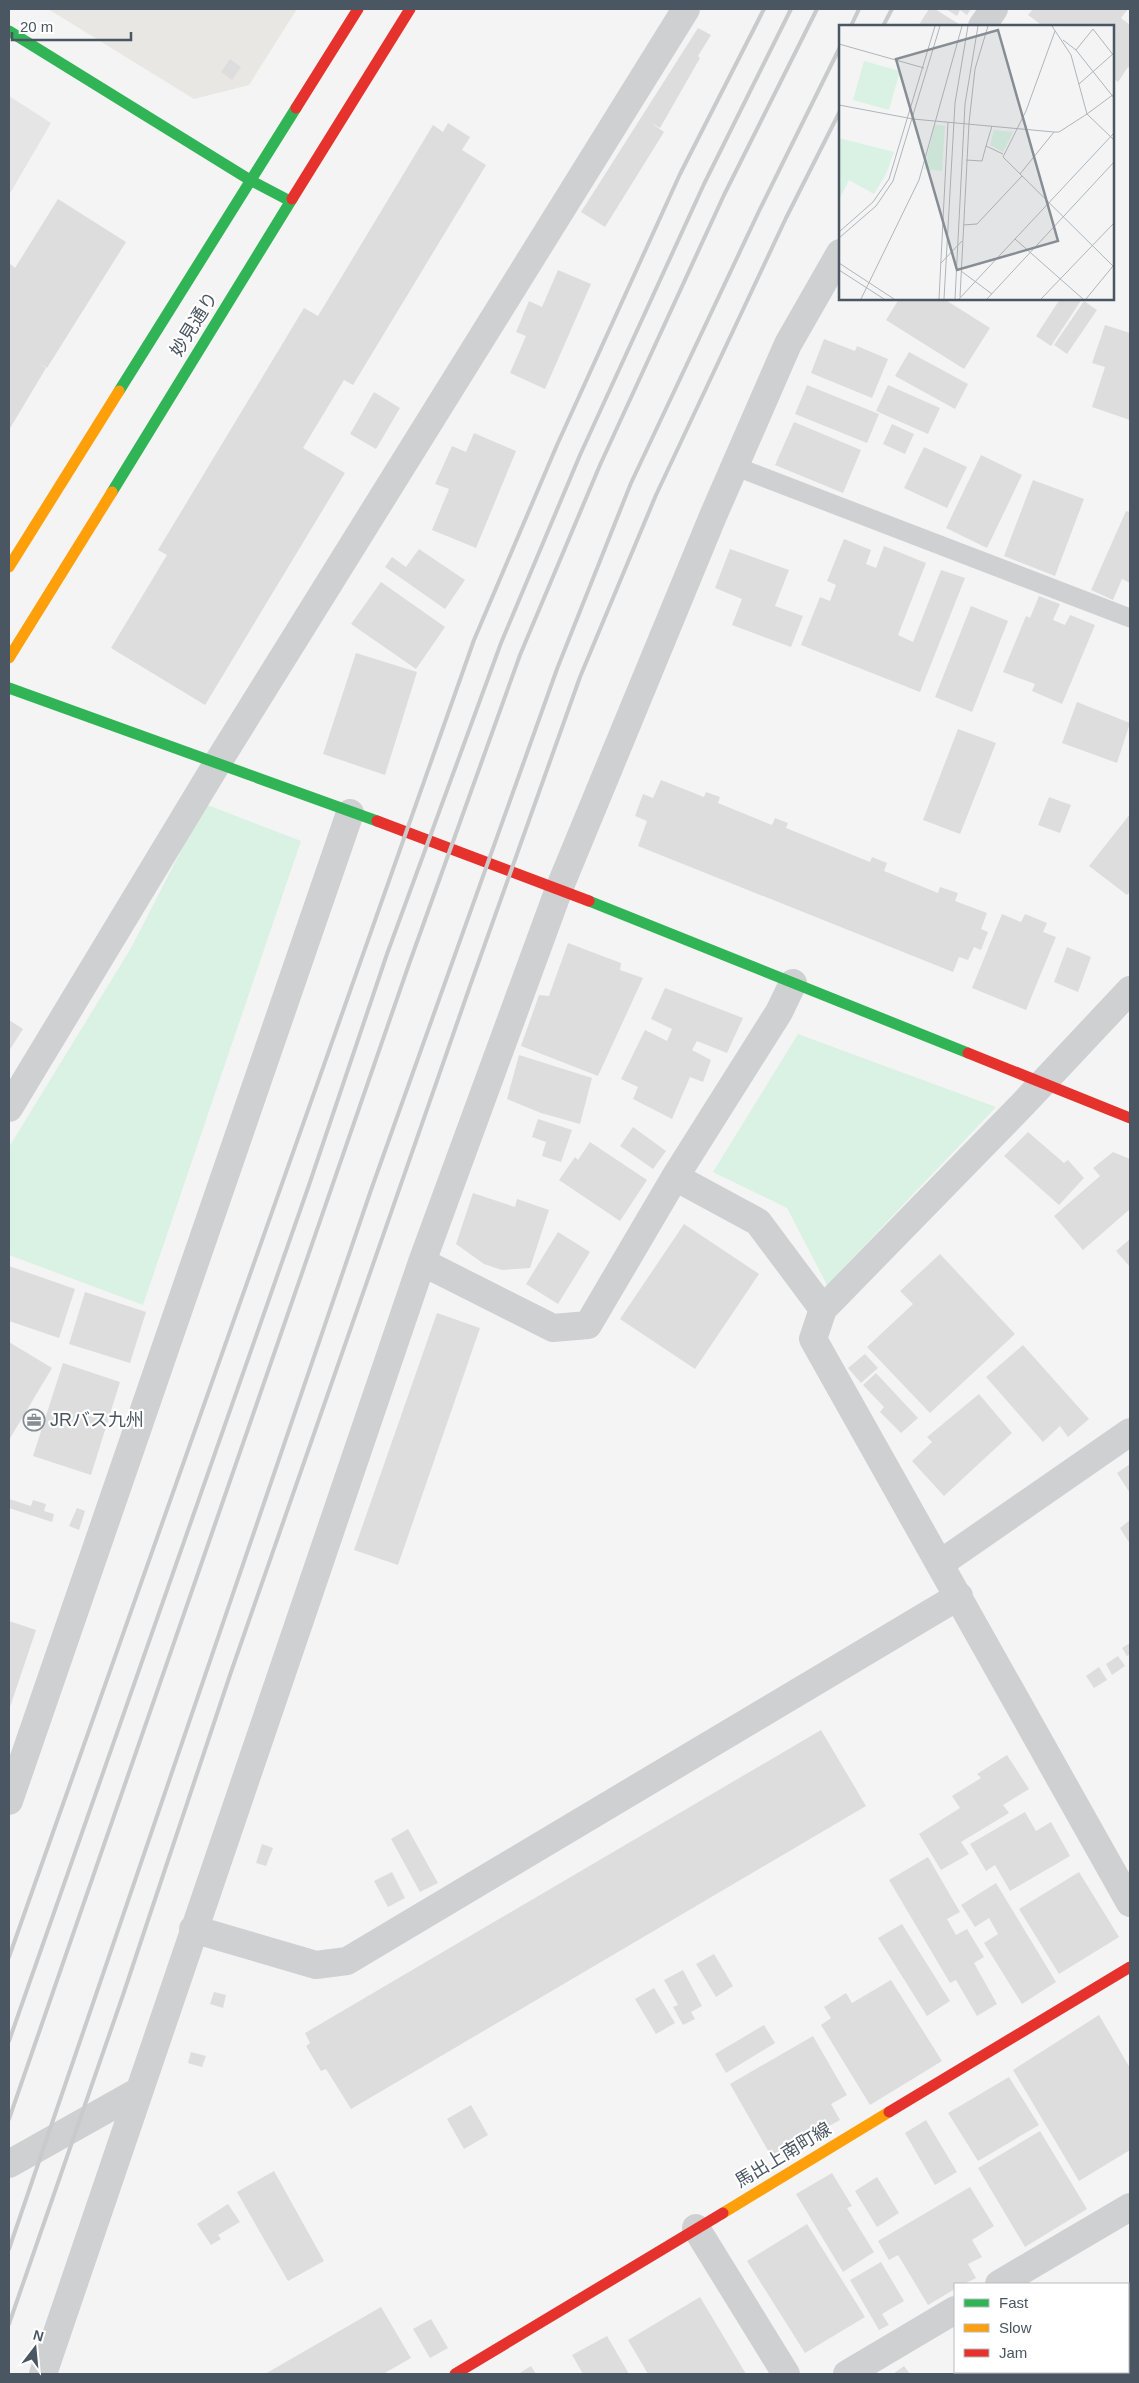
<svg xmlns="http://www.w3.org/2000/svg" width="1139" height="2383" viewBox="0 0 1139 2383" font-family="Helvetica,'Noto Sans JP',sans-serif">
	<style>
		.commercial { fill: #e8e7e3 }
		.education { fill: #e6e5e6 }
		.green { fill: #d9f2e3 }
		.building { fill: #ddddde }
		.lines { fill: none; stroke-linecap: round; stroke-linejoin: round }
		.lane { stroke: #ced0d2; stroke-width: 19 }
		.street { stroke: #ced0d2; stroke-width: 28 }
		.fast { stroke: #30b455; stroke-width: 11 }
		.slow { stroke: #ff9f0a; stroke-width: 11 }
		.jam { stroke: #e5322d; stroke-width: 11 }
		.rail { stroke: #c9cacc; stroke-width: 4 }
		.labels { text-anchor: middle; stroke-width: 4.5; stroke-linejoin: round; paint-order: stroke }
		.street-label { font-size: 18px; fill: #4a5661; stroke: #fff }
		.poi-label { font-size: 18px; fill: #4a5661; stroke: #fff; text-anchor: start }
		.inset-road { fill: none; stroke: #b0b5b9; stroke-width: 1 }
		.view { fill: #868d94; fill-opacity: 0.15; stroke: #868d94; stroke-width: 2.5 }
		.inset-edge { fill: none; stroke: #4a5661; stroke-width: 2.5 }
	</style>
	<rect width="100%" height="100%" fill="#f4f4f4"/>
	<path class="commercial" d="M48 9H297L249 85 194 99Z"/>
	<path class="education" d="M9 96 51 123 9 195Z"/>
	<path class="green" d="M205 804 301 841 143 1305 9 1255V1147L131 948Z
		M798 1034 996 1107 827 1285 787 1208 713 1172Z"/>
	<path class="building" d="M929 9H935L962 26H918Z
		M946 9H971L967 15 960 10 957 16Z
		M1033 9H1128L1121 18 1130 25V69L1128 67 1118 82 1113 78V26H1043L1028 15Z
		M698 28 711 35 698 56 700 58 660 128 651 123 664 132 605 227 581 212Z
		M230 59 241 67 232 80 221 72Z
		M448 123 470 137 462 150 486 165 353 385 344 380 303 448 345 473 205 705 111 648 167 555 158 550 304 308 318 316 433 125 443 132Z
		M58 199 126 242 47 368 39 363 46 368 9 430V263L15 268Z
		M558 270 591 284 545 389 510 373 526 336 516 332 529 301 542 307Z
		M899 299H944L990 328 964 369 886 320Z
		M1060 299H1082L1051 346 1036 336Z
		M1084 301 1097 310 1067 354 1054 345Z
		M1105 325 1130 333V420L1092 407 1105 367 1092 363Z
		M824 339 855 351 857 346 888 359 872 398 811 373Z
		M909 352 968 384 955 409 895 376Z
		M807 385 879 414 867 443 795 414Z
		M888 385 940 408 928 434 876 411Z
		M374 392 400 408 376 449 350 434Z
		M794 422 861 450 843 493 775 465Z
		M892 424 914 434 905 454 883 444Z
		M474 433 516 451 476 548 432 530 449 489 435 484 452 446 466 452Z
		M924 447 967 467 947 508 904 488Z
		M981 455 1022 475 987 548 946 528Z
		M1033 480 1084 499 1055 576 1004 556Z
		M1126 511 1130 512V583L1122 579 1113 600 1091 590Z
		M844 539 871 550 866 564 876 568 884 546 926 563 898 635 913 642 941 570 965 578 920 692 801 645 820 597 830 601 836 585 827 581Z
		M419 549 465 580 445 609 385 567 392 557 406 567Z
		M730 549 789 570 775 606 803 616 791 647 732 625 742 599 715 588Z
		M381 582 445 627 416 669 351 624Z
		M1039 596 1060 604 1053 620 1065 625 1070 615 1095 625 1062 704 1032 691 1035 684 1003 672 1026 616 1030 618Z
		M971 606 1008 621 972 712 935 697Z
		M356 653 417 672 385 775 323 754Z
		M1077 702 1130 723 1117 763 1062 743Z
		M958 729 996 743 960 834 923 820Z
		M661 780 704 797 706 792 720 797 718 803 772 825 775 818 788 823 786 828 870 862 872 857 887 863 884 871 938 893 940 887 958 893 955 901 987 913 981 929 988 932 981 950 974 947 968 960 959 957 953 972 638 846 647 821 635 816 643 794 653 798Z
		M1049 797 1071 805 1060 833 1038 825Z
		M1130 814V891L1127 895 1089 866Z
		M1002 914 1021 922 1025 914 1047 923 1043 932 1056 937 1026 1010 972 988Z
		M568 943 621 963 620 970 643 978 598 1076 521 1046 539 995 549 996Z
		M1067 947 1091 957 1078 992 1054 982Z
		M665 988 743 1018 727 1053 697 1041 692 1050 711 1060 703 1082 690 1077 672 1119 633 1099 638 1087 621 1079 645 1030 667 1041 672 1029 651 1019Z
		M9 1020 23 1029 9 1051Z
		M519 1055 592 1078 580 1124 541 1113 507 1099Z
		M538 1119 572 1130 561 1162 542 1156 546 1142 532 1137Z
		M633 1127 666 1151 653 1169 620 1146Z
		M1028 1132 1064 1163 1068 1160 1084 1178 1059 1205 1004 1156Z
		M590 1142 647 1180 620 1221 559 1180 575 1157 578 1160Z
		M1113 1152 1130 1159V1209L1083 1250 1054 1216 1100 1176 1093 1168Z
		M473 1193 515 1207 517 1199 549 1210 530 1268 502 1270 484 1264 456 1244Z
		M684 1224 759 1274 695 1369 620 1319Z
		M558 1232 590 1252 558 1304 526 1284Z
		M1130 1239V1267L1116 1251Z
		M940 1254 1015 1334 930 1413 867 1347 913 1304 900 1291Z
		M9 1266 75 1289 59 1338 9 1321Z
		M85 1292 146 1312 130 1363 69 1344Z
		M437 1313 480 1328 398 1565 354 1550Z
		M9 1342 52 1368 9 1440Z
		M1023 1345 1089 1419 1068 1437 1060 1426 1043 1442 986 1377Z
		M865 1354 878 1368 861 1383 848 1368Z
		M63 1363 120 1382 91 1475 33 1456Z
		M876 1373 918 1418 901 1433 880 1412 884 1407 863 1385Z
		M979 1394 1012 1433 944 1496 912 1461 932 1442 927 1437Z
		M1130 1464V1493L1117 1473Z
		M9 1499 31 1506 33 1500 46 1504 44 1511 54 1514 52 1522 9 1508Z
		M77 1508 85 1511 79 1530 69 1526Z
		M1130 1520V1544L1120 1528Z
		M9 1621 36 1630 9 1710Z
		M1130 1643V1654L1127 1656 1122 1648Z
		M1118 1656 1125 1666 1112 1675 1106 1664Z
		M1099 1667 1107 1680 1094 1688 1086 1676Z
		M821 1730 866 1806 351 2109 326 2069 321 2071 306 2046 310 2043 305 2033Z
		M1007 1755 1029 1789 1003 1805 1009 1813 961 1842 969 1854 941 1870 919 1834 960 1808 952 1796 981 1778 977 1774Z
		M1025 1812 1036 1831 1051 1822 1070 1856 1010 1891 995 1865 986 1871 970 1844Z
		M408 1829 438 1883 420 1892 391 1839Z
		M262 1844 273 1848 266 1866 256 1863Z
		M928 1857 960 1912 947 1919 956 1935 967 1929 984 1957 974 1963 997 2004 977 2016 956 1980 950 1983 889 1880Z
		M392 1872 405 1898 388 1907 374 1881Z
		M1079 1872 1119 1937 1059 1974 1019 1909Z
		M996 1883 1056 1982 1022 2004 984 1943 998 1934 989 1918 975 1927 961 1905Z
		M902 1924 950 2001 927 2016 878 1938Z
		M714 1954 733 1986 716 1997 696 1964Z
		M683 1970 702 2006 691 2012 695 2019 683 2025 673 2007 678 2005 664 1980Z
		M891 1980 942 2061 870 2105 821 2025 831 2018 824 2007 846 1993 852 2003Z
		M654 1988 675 2023 656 2034 635 1999Z
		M214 1992 226 1995 223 2008 210 2004Z
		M1099 2015 1130 2068V2150L1079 2181 1013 2070Z
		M764 2025 775 2043 726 2073 715 2054Z
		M813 2036 847 2095 831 2104 840 2120 797 2144 799 2146 774 2161 730 2084Z
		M191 2052 206 2056 202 2067 188 2063Z
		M1009 2077 1039 2125 978 2161 948 2113Z
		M471 2105 488 2135 464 2149 447 2119Z
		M926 2120 957 2172 935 2185 905 2133Z
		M1040 2131 1087 2209 1025 2247 978 2168Z
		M274 2171 324 2261 288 2281 237 2192Z
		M832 2173 852 2206 847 2208 874 2252 843 2272 796 2194Z
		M877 2177 899 2213 877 2227 855 2191Z
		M970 2187 994 2226 972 2240 982 2257 968 2264 976 2278 964 2284H955V2289L928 2305 898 2255 889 2260 878 2241Z
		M228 2204 240 2222 218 2235 221 2239 211 2245 197 2224Z
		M807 2224 865 2317 805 2353 747 2261Z
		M881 2262 904 2301 882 2314 889 2325 879 2330 850 2280Z
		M700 2297 746 2374H648L628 2340Z
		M381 2307 411 2358 383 2374H265Z
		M431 2319 448 2348 430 2358 413 2329Z
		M607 2336 629 2374H583L572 2355Z
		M531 2366 536 2374H518Z
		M904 2366 910 2374H893Z
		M1024 2372H1090L1091 2374H1026Z"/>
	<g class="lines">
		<path class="lane" d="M734 466 1130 618"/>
		<path class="street" d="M982 26 994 9
			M1130 990 1024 1103 823 1309 813 1339 1130 1903
			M9 1108 218 762 686 9
			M675 1177 779 1012 793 983
			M422 1262 553 1328 588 1325 675 1177 758 1222 823 1309
			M941 1563 1130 1432
			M9 1801 350 813
			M193 1929 316 1965 347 1961 959 1596
			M9 2164 139 2091
			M696 2228 786 2374
			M999 2284 1130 2207
			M43 2374 422 1262 559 889 713 516 788 344 840 253
			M847 2374 955 2310"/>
		<path class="fast" d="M9 31 250 180 290 201
			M119 391 296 108
			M112 492 292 199
			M9 688 377 821
			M589 901 968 1053"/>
		<path class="slow" d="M9 567 119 391
			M9 658 112 492
			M723 2213 889 2112"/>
		<path class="jam" d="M296 108 358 9
			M292 199 410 9
			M377 821 589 901
			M968 1053 1130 1118
			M889 2112 1130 1967
			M455 2374 723 2213"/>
		<path class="rail" d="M851 26 859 9
			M883 26 892 9
			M9 1957 474 640 557 445 680 174 764 9
			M9 2041 309 1185 387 954 501 643 580 455 704 184 791 9
			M9 2119 408 967 520 655 600 465 724 195 817 9
			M9 2249 371 1190 557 669 631 483 760 209 840 47
			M9 2324 123 1995 231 1672 470 986 580 677 656 495 786 218 840 111"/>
	</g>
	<defs>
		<g id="office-ring" transform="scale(1.125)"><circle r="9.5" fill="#fff" stroke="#868d94" stroke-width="1.5"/><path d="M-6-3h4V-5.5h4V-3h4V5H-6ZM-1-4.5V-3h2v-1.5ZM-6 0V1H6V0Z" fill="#868d94"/></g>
	</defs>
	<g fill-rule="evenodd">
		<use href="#office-ring" x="34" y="1420"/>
	</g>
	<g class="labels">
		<g class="street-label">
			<text transform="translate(194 324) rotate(-58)" y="6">妙見通り</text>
			<text transform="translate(783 2155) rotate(-31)" y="6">馬出上南町線</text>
		</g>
		<g class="poi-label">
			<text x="50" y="1426">JRバス九州</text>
		</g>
	</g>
	<g transform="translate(839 25)">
		<rect width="275" height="275" fill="#f4f4f4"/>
		<path d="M25 36 61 46 50 85 14 75ZM96 100 106 101 103 146 85 144ZM155 105 174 107 164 127 151 120ZM0 113 55 127 47 149 35 169 10 155 0 175Z" fill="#d9f2e3"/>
		<path class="inset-road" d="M213 1 232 30 248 89 275 115M216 6 187 86 164 132 274 241M224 15 237 25M0 19 85 43M275 31 254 4 237 25 275 73M240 59 275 28M0 80 74 94 215 107M147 121 153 101M127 135 143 136 147 121 164 129M181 149 215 107H220L248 89 275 69M124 200 138 199 183 151M0 207 34 177 50 154 96 1M0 213 37 181 54 156 101 1M176 214 244 274M0 238 55 274M102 238 123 216M0 245 45 274M122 246 153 269M121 272 130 98 136 44 149 1M22 274 80 155 123 1M100 274 109 97M105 274 116 78 129 1M116 274 126 79 139 1M120 274 275 108M148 274 275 137M202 274 275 198M247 274 274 241"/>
		<path class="view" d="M159 5 219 216 118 245 57 34Z"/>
		<rect width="275" height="275" class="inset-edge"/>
	</g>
	<rect width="1139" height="2383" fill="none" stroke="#4a5661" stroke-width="20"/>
	<rect x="954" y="2283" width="175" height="90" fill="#ffffff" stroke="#b7bbc0"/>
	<rect x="964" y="2299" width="25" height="8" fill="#30b455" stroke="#b7bbc0"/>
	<text x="999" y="2308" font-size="15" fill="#4a5661">Fast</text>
	<rect x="964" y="2324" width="25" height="8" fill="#ff9f0a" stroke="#b7bbc0"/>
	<text x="999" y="2333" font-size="15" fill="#4a5661">Slow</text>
	<rect x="964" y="2349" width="25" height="8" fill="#e5322d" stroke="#b7bbc0"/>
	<text x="999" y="2358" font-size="15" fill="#4a5661">Jam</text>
	<g transform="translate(35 2348) rotate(16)" stroke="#ffffff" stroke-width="4" paint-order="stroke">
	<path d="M0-4L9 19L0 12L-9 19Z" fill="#4a5661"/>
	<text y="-8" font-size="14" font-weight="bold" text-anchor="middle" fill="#4a5661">N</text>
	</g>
	<path d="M12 32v8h119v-8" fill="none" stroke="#4a5661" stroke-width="2.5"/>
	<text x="20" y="32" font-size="15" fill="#4a5661" stroke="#ffffff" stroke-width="4" paint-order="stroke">20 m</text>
</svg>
